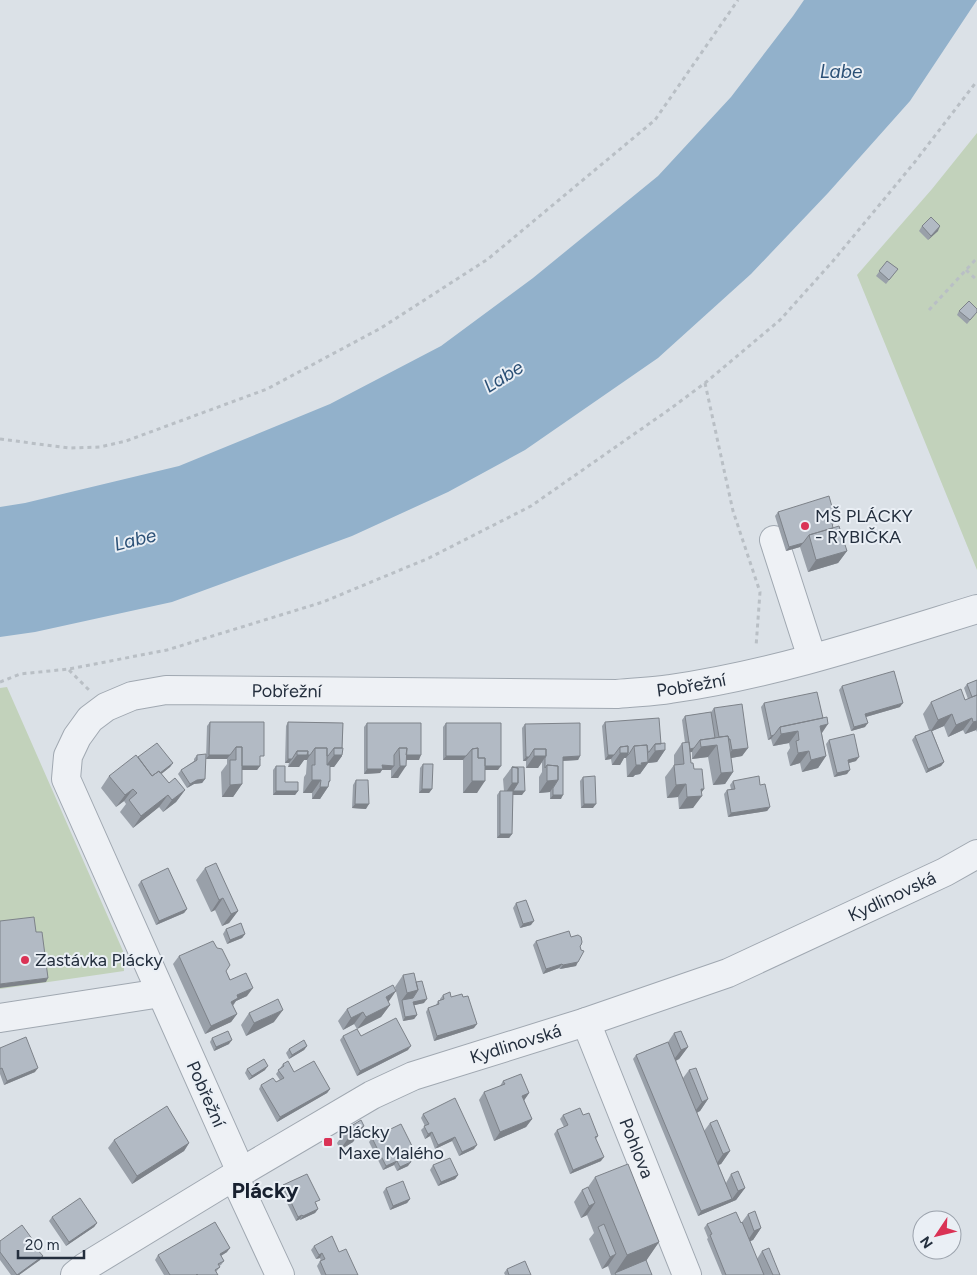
<svg xmlns="http://www.w3.org/2000/svg" width="977" height="1275" viewBox="0 0 977 1275" font-family="Figtree,sans-serif">
	<style>
		.green { fill: #c2d2bb }
		.water { fill: #92b1cb }
		.lines { fill: none; stroke-linecap: round; stroke-linejoin: round }
		.minor-casing { stroke: #a0a8b1; stroke-width: 30 }
		.path { stroke: #b9bfc5; stroke-width: 3; stroke-dasharray: 4 4; stroke-linecap: butt }
		.minor { stroke: #eef1f5; stroke-width: 28 }
		.wall { fill: #99a0a9 }
		.shaded-wall { fill: #7d8289 }
		.building { fill: #b2bac4; stroke: #7d8289 }
		.poi-dot { fill: #da3255; stroke: #eaeff5; stroke-width: 2 }
		.labels { text-anchor: middle; stroke-width: 4; stroke-linejoin: round; paint-order: stroke }
		.poi-label { font-size: 18px; fill: #242f3e; stroke: #eaeff5; text-anchor: start }
		.street-label { font-size: 18px; fill: #242f3e; stroke: #eaeff5 }
		.water-label { font-size: 19px; font-style: italic; fill: #2b5076; stroke: #eaeff5 }
		.district-label { font-size: 22px; font-weight: bold; fill: #17202f; stroke: #eaeff5 }
	</style>
	<rect width="100%" height="100%" fill="#dbe1e7"/>
	<path class="green" d="M977 133V570L857 275 932 189Z
		M7 687 123 951 124 971 0 989V688Z"/>
	<path class="water" d="M804 0H977L910 101 828 193 751 274 658 358 525 450 448 492 352 536 172 602 35 632 0 637V507L25 503 179 466 330 404 441 346 533 278 658 176 731 97 793 16Z"/>
	<g class="lines">
		<g class="minor-casing">
			<g id="minor">
				<path d="M774 540 812 658"/>
				<path d="M0 1018 161 993"/>
				<path id="s1" d="M586 1022 687 1275"/>
				<path id="s2" d="M241 1172 66 779 68 756 77 737 90 719 106 707 132 696 166 690 617 694C635 692 653 692 670 689 775 674 876 640 977 609"/>
				<path d="M234 1176 280 1275"/>
				<path id="s3" d="M75 1275 85 1267 241 1172 372 1095 413 1076 586 1022 728 973 945 872 977 854"/>
			</g>
		</g>
		<path class="path" d="M966 270 977 280
			M929 310 977 258
			M705 383 733 511 760 592 756 647
			M0 439 69 448 100 447 126 441 267 389 381 328 488 259 655 120 738 0
			M69 670 89 690
			M0 682 20 674 69 669 167 650 323 602 429 558 531 506 670 409 705 383 780 320 833 261 914 163 977 81"/>
		<use href="#minor" class="minor"/>
	</g>
	<path class="wall" d="M922 226 938 231 928 240 919 231Z
		M887 261 898 269 886 284 876 276Z
		M959 311 977 312 967 324 957 315Z
		M778 512 836 521 832 526 833 528 847 551 838 563 808 572 800 547 786 551 775 516Z
		M977 680V732L976 730 965 734 963 730 948 737 944 726 932 731 944 762 941 766 926 773 912 740 915 736 929 730 923 714 931 702 965 700 968 699 964 688 967 684Z
		M842 686 900 707 866 717 865 727 851 731 839 690Z
		M764 703 822 734 826 756 818 768 802 772 800 763 790 766 787 753 790 748 789 743 773 746 771 739 768 740 761 707Z
		M714 708 748 748 742 756 731 758 733 772 725 784 713 785 708 757 692 759V752H690L691 763 701 792 693 808 679 809 678 797 667 798 665 777 674 765V755L682 743H685L682 720 685 716 711 712Z
		M210 722 261 760H260V766L257 770H242V784L233 797H222L221 772 227 764V759H206L207 726Z
		M288 722 343 723 342 756 334 767H330L328 787 320 799H312V793H303L304 777 306 774 307 760H304L299 767H288L289 763H285L286 726Z
		M605 722 661 744 665 750 657 762 648 763 640 774 635 775 633 777H627L626 758H624L620 765H612L611 759 605 760 602 726Z
		M367 723 419 760H406L398 778H391V769L382 770 380 773 364 774V727Z
		M446 723 498 770H485L477 793H463V760H443V727Z
		M525 724 580 756 578 760 563 761 561 799H550V792L539 793V777L542 772V762L538 768H526V761H523L522 728Z
		M829 740 856 761 849 763 847 774 834 777 826 744Z
		M197 755 205 779 202 783 194 784 187 788 178 774 181 770 194 761V759Z
		M138 757 173 763 170 767 161 774 169 783 185 790 176 802 163 812 159 807 133 828 120 812 126 804 124 801 116 807 101 788 109 776Z
		M423 764 432 789 429 793H419L420 768Z
		M276 766 285 782 298 791 295 795H273V770Z
		M512 767 522 795H513L512 834 509 838H497V795L500 791H504L503 779Z
		M583 777 593 808H581L580 781Z
		M356 780 366 809 352 808 353 785Z
		M733 781 770 807 767 811 728 817 724 794 727 790 731 789 730 785Z
		M205 868 238 911 229 923 222 926 215 910 211 912 196 880Z
		M141 881 187 909 184 913 156 925 138 885Z
		M516 903 531 925 520 928 513 908Z
		M226 929 245 934 242 938 227 944 223 934Z
		M571 937 581 945 580 947 576 966 560 969 559 968 543 974 533 945 536 941Z
		M179 956 226 971 230 980 247 996 236 1001 233 1006 237 1014 231 1022 205 1034 173 964Z
		M403 975 416 982 424 1003 414 1005 417 1015 414 1019 403 1021 395 987Z
		M443 995 451 997 474 1028 434 1041 426 1012 428 1008 436 1005 438 1001 440 1000V999Z
		M388 1002 390 1005 381 1017 357 1029 354 1024 343 1030 338 1021 347 1009Z
		M249 1013 274 1022 246 1036 241 1025Z
		M674 1033 688 1047 679 1059 676 1061 683 1078 689 1070 708 1099 700 1111 697 1113 704 1131 710 1123 730 1151 721 1164 718 1165 726 1183 731 1174 745 1188 736 1200 698 1216 633 1059 636 1055 668 1042Z
		M343 1036H361L408 1050 357 1076 340 1040Z
		M212 1038 229 1044 214 1051 210 1042Z
		M307 1046 304 1050 289 1059 286 1053 289 1049Z
		M0 1048 35 1072 4 1085 0 1074Z
		M283 1064 294 1072 330 1089 327 1093 277 1122 259 1089 261 1085 276 1082 280 1080 276 1074Z
		M247 1069 265 1070 249 1080 245 1073Z
		M503 1081 529 1093 524 1100 532 1119 526 1127 494 1141 479 1100 484 1092 500 1086Z
		M423 1114 474 1149 459 1156 452 1141 435 1149 430 1136 425 1139 421 1130 425 1126 421 1118Z
		M563 1115H583L598 1136 596 1139 601 1161 570 1174 554 1134 557 1130 564 1127 560 1119Z
		M364 1126 353 1142 340 1150 337 1143 348 1128Z
		M372 1138 412 1157 409 1158 408 1166 397 1171 394 1165 383 1170 369 1142Z
		M114 1140 189 1143 184 1151 132 1184 108 1148Z
		M433 1165 458 1175 455 1179 438 1186 430 1170Z
		M595 1177 659 1242 646 1260 652 1275H611L608 1266 602 1269 589 1239 594 1233 587 1215 581 1218 574 1202 582 1190 588 1187Z
		M283 1185 317 1204 316 1205 318 1209 315 1213 300 1220V1219L296 1221 280 1189Z
		M386 1188 410 1199 407 1203 390 1210 383 1192Z
		M748 1214 761 1228 753 1240 750 1241 757 1259 762 1251 780 1275H722L707 1239 708 1238 704 1228 707 1224 742 1222Z
		M52 1217 97 1223 94 1227 66 1246 49 1221Z
		M0 1241 40 1260 19 1275H11L0 1260Z
		M314 1246 339 1252 358 1275H321L317 1266 320 1261H321L320 1258 316 1259 311 1250Z
		M227 1252 221 1256 224 1261 221 1265 219 1266 220 1267 216 1272 218 1275H164L155 1260 158 1255Z
		M507 1269 531 1275H505L504 1273Z"/>
	<path class="shaded-wall" d="M940 226 938 231 928 240 931 236Z
		M803 543 800 547 786 551 789 547Z
		M847 551 838 563 808 572 816 560Z
		M903 703 900 707 862 718 865 714Z
		M952 714 944 726 930 732 938 720Z
		M972 718 963 730 948 737 956 725Z
		M977 721V728L976 730 965 734 973 722Z
		M868 723 865 727 851 731 854 727Z
		M828 724 820 736 798 731 789 743 773 746 781 734Z
		M774 735 771 739 768 740 771 736Z
		M730 739 724 747 717 745 708 757 692 759 701 747Z
		M694 748 692 752 687 753 690 749Z
		M748 748 742 756 726 759 732 750Z
		M665 750 657 762 648 763 640 774 635 775 633 777H627L636 765 641 763 647 762 655 751Z
		M809 751 800 763 790 766 798 753Z
		M620 753H628L629 754 626 758H624L620 765H612Z
		M209 755H230L227 759H206Z
		M297 755H310L307 760H304L299 767H288Z
		M334 755H342V756L334 767H325Z
		M399 755H421L419 760H399Z
		M608 755H614L611 759 605 760Z
		M446 756H466L463 760H443Z
		M534 756H546L538 768H526Z
		M580 756 578 760 560 761 563 757Z
		M826 756 818 768 802 772 811 760Z
		M526 757H529L526 761H523Z
		M859 757 856 761 845 764 848 760Z
		M288 759H292L289 763H285Z
		M944 762 941 766 926 773 928 769Z
		M173 763 170 767 144 788 147 784Z
		M382 765 394 766 391 770H382L380 773 364 774 367 769Z
		M237 766H260L257 770H234Z
		M400 766H406L398 778H391Z
		M473 766H501L498 770H472Z
		M850 770 847 774 834 777 837 773Z
		M733 772 725 784 713 785 721 773Z
		M205 779 202 783 194 784 187 788 190 784 197 780Z
		M312 780H321L312 793H303Z
		M558 780 550 792 539 793 547 781Z
		M329 781H330L326 787H328L320 799H312L320 787Z
		M472 781H485L477 793H463Z
		M512 783H518L525 791 522 795H504Z
		M242 784 233 797H222L230 785Z
		M686 784 678 797 667 798 676 785Z
		M133 789 124 801 116 807 125 795Z
		M422 789H432L429 793H419Z
		M701 789H704L699 796H702L693 808 679 809 687 797Z
		M185 790 176 802 163 812 172 800Z
		M276 791H298L295 795H273Z
		M168 795 159 807 133 828 141 816Z
		M553 795H563L561 799H550Z
		M355 804H369L366 809 352 808Z
		M584 804H596L593 808H581Z
		M770 807 767 811 728 817 731 813Z
		M500 834H512L509 838H497Z
		M223 898 215 910 211 912 219 900Z
		M187 909 184 913 156 925 159 921Z
		M238 911 229 923 222 926 231 914Z
		M534 921 531 925 520 928 523 924Z
		M245 934 242 938 227 944 230 940Z
		M578 962 576 966 560 969 563 965Z
		M562 964 559 968 543 974 546 969Z
		M48 978 46 982 0 988V984Z
		M253 988 247 996 236 1001 232 1006 231 1002 237 995Z
		M418 990 410 1002 402 1000 407 993Z
		M396 991 387 1004 386 997Z
		M427 999 424 1003 411 1006 413 1002Z
		M390 1005 381 1017 357 1029 366 1017Z
		M283 1010 274 1022 246 1036 254 1023Z
		M363 1012 354 1024 343 1030 351 1018Z
		M237 1014 231 1022 205 1034 211 1026Z
		M417 1015 414 1019 403 1021 405 1017Z
		M477 1024 474 1028 434 1041 437 1036Z
		M232 1040 229 1044 214 1051 216 1047Z
		M307 1046 304 1050 289 1059 292 1055Z
		M411 1046 408 1050 357 1076 360 1071Z
		M688 1047 679 1059 672 1062 681 1050Z
		M268 1066 265 1070 249 1080 252 1076Z
		M38 1068 35 1072 4 1085 7 1081Z
		M330 1089 327 1093 277 1122 280 1117Z
		M529 1093 523 1102 522 1096Z
		M708 1099 700 1111 693 1114 702 1102Z
		M532 1119 526 1127 494 1141 500 1132Z
		M364 1126 353 1142 340 1150 351 1134Z
		M432 1132 430 1136 425 1139 428 1134Z
		M455 1137 452 1141 435 1149 438 1145Z
		M189 1143 184 1151 132 1184 137 1176Z
		M477 1145 474 1149 459 1156 462 1152Z
		M730 1151 721 1164 715 1166 723 1154Z
		M415 1152 412 1157 405 1160 408 1156Z
		M604 1157 601 1161 570 1174 573 1170Z
		M397 1161 394 1165 383 1170 386 1166Z
		M411 1162 408 1166 397 1171 400 1167Z
		M458 1175 455 1179 438 1186 441 1182Z
		M745 1188 736 1200 729 1203 738 1191Z
		M410 1199 407 1203 390 1210 393 1206Z
		M732 1199 729 1203 698 1216 701 1211Z
		M595 1203 587 1215 581 1218 589 1206Z
		M318 1209 315 1213 300 1220 303 1216Z
		M302 1215 300 1219 296 1221 298 1217Z
		M97 1223 94 1227 66 1246 69 1242Z
		M761 1228 753 1240 746 1243 754 1231Z
		M659 1242 644 1264 615 1273 627 1255Z
		M230 1248 227 1252 217 1258 220 1254Z
		M322 1253 320 1258 316 1259 319 1255Z
		M616 1254 608 1266 602 1269 610 1257Z
		M43 1256 40 1260 19 1275H17Z"/>
	<path class="building" d="M931 217 940 226 931 236 922 226Z
		M887 261 898 269 889 280 879 271Z
		M969 301 977 309V312L970 320 959 311Z
		M829 496 836 521 832 523 833 528 809 535 803 543 789 547 778 512Z
		M839 526 847 551 816 560 809 535Z
		M894 671 903 703 865 714 868 723 854 727 842 686Z
		M977 680V695L972 697 967 684Z
		M961 689 965 700 977 695V721L973 722 972 718 956 725 952 714 938 720 931 702Z
		M817 692 823 718 780 727 774 735 771 736 764 703Z
		M742 704 748 748 732 750 730 739H729L728 736 719 737 714 708Z
		M711 712 715 738 700 740 694 748 690 749 685 716Z
		M827 717 828 724 820 726 826 756 811 760 809 751 798 753 796 741 799 740 798 731 781 734 780 727Z
		M659 718 661 744H655L649 752H648L647 745 634 746 629 754H627L628 753V746L620 747 614 755H608L605 722Z
		M210 722H264V756H260V766H242V747H236L230 755H209Z
		M288 722 343 723 342 748H334L328 756H327V748H315L310 755H307L308 751H297L292 759H288Z
		M367 723H421V755H406L407 748H399L394 755V766L382 765 383 769H367Z
		M446 723H501V766H485V758H478V748L472 749 466 756H446Z
		M580 723V756L563 757V795H553V788L558 780V766L547 765 545 768V758L546 756V749H534L529 757H526L525 724Z
		M931 730 944 762 928 769 915 736Z
		M854 734 859 757 848 760 850 770 837 773 829 740Z
		M728 736 733 772 721 773 717 745 701 747 700 740Z
		M689 742 691 763H693L694 769H702L704 789H701L702 796 687 797 686 784 676 785 674 765 684 764 682 743Z
		M157 743 173 763 160 773 159 771 152 776 138 757Z
		M665 743V750L655 751V744Z
		M647 745 648 762 641 763 642 765H636L634 746Z
		M628 746V753H620V747Z
		M236 747H242V784L230 785V760H236Z
		M315 748H327V765H330V781H329L328 787H320L321 780H312V765H315Z
		M334 748H343L342 755H334Z
		M399 748H407L406 766H400Z
		M478 748V758H485V781H472V749Z
		M534 749H546V756H534Z
		M297 751H308V755H297Z
		M206 754 205 779 197 780 190 784 181 770 197 760V755Z
		M136 755 152 776 159 771 169 783 175 778 185 790 172 800 168 795 141 816 129 800 137 793 133 789 125 795 109 776Z
		M423 764H433L432 789H422Z
		M547 765 558 766V780L547 781Z
		M276 766H285V782H298V791H276Z
		M512 767 518 768V783H512Z
		M512 767H524L525 791H513L518 783V768Z
		M595 776 596 804H584L583 777Z
		M759 776 760 785 765 784 770 807 731 813 727 790 735 789 733 781Z
		M356 780H368L369 804H355Z
		M500 791H513L512 834H500Z
		M216 863 238 911 231 914 223 898 219 900 205 868Z
		M168 868 187 909 159 921 141 881Z
		M526 900 534 921 523 924 516 903Z
		M34 917 36 932H42L48 978 0 984V921Z
		M241 923 245 934 230 940 226 929Z
		M569 931 571 937 578 935 581 937 582 942 581 945 580 946 581 950 584 951 578 962 563 965 562 964 546 969 536 941Z
		M213 941 217 948 222 949 230 965 226 971 230 980 246 973 253 988 237 995 238 998 231 1002 237 1014 211 1026 179 956Z
		M414 973 418 990 407 993 403 975Z
		M422 981 427 999 413 1002 417 1015 405 1017 402 1000 413 998 418 990 416 982Z
		M393 985 396 991 386 997 390 1005 366 1017 363 1012 351 1018 347 1009Z
		M450 992 451 997 462 994 463 997 468 996 477 1024 437 1036 428 1008 439 1004 438 1001 444 999 443 995Z
		M278 999 283 1010 254 1023 249 1013Z
		M396 1018 411 1046 360 1071 343 1036 357 1029 361 1036Z
		M228 1031 232 1040 216 1047 212 1038Z
		M681 1031 688 1047 681 1050 674 1033Z
		M26 1037 38 1068 7 1081 2 1068 0 1069V1048Z
		M304 1040 307 1046 292 1055 289 1049Z
		M668 1042 732 1199 701 1211 636 1055Z
		M264 1059 268 1066 252 1076 247 1069Z
		M288 1061 294 1072 314 1061 330 1089 280 1117 261 1085 273 1078 276 1082 284 1078 278 1070 284 1066 283 1064Z
		M696 1068 708 1099 702 1102 689 1070Z
		M521 1074 529 1093 522 1096 532 1119 500 1132 484 1092 505 1084 503 1081Z
		M455 1098 477 1145 462 1152 455 1137 438 1145 432 1132 428 1134 424 1126 429 1124 423 1114Z
		M167 1106 189 1143 137 1176 114 1140Z
		M580 1108 583 1115 589 1113 598 1136 595 1137 604 1157 573 1170 557 1130 568 1125 563 1115Z
		M361 1120 364 1126 351 1134 348 1128Z
		M717 1120 730 1151 723 1154 710 1123Z
		M401 1124 415 1152 408 1156 411 1162 400 1167 397 1161 386 1166 372 1138Z
		M450 1158 458 1175 441 1182 433 1165Z
		M628 1164 659 1242 627 1255 595 1177Z
		M738 1171 745 1188 738 1191 731 1174Z
		M307 1174 320 1200 315 1202 318 1209 303 1216 302 1215 298 1217 283 1185Z
		M403 1181 410 1199 393 1206 386 1188Z
		M588 1187 595 1203 589 1206 582 1190Z
		M80 1198 97 1223 69 1242 52 1217Z
		M755 1211 761 1228 754 1231 748 1214Z
		M736 1212 741 1223 742 1222 764 1275H726L710 1235 712 1234 707 1224Z
		M215 1222 230 1248 220 1254 224 1261 218 1264 220 1267 215 1270 218 1275H198L197 1274 196 1275H170L158 1255Z
		M604 1224 616 1254 610 1257 598 1227Z
		M22 1225 38 1247 36 1248 43 1256 17 1275 0 1252V1241Z
		M332 1236 339 1252 346 1249 358 1275H326L320 1261 325 1259 322 1253 319 1255 314 1246Z
		M769 1248 780 1275H773L762 1251Z
		M646 1260 652 1275H616L615 1273Z
		M525 1261 531 1275H509L507 1269Z"/>
	<g class="poi-dot">
		<circle cx="805" cy="526" r="5"/>
		<circle cx="25" cy="960" r="5"/>
		<rect x="323" y="1137" width="10" height="10" rx="2.5"/>
	</g>
	<g class="labels">
		<g class="poi-label">
			<text x="815" y="522">MŠ PLÁCKY<tspan x="815" dy="21">- RYBIČKA</tspan></text>
			<text x="35" y="966">Zastávka Plácky</text>
			<text x="338" y="1138">Plácky<tspan x="338" dy="21">Maxe Malého</tspan></text>
		</g>
		<g class="street-label">
			<text dy="6" stroke="none"><textPath href="#s2" startOffset="1105">Pobřežní</textPath></text>
			<text dy="6" stroke="none"><textPath href="#s2" startOffset="700">Pobřežní</textPath></text>
			<text dy="6" stroke="none"><textPath href="#s3" startOffset="905">Kydlinovská</textPath></text>
			<text dy="6" stroke="none"><textPath href="#s3" startOffset="500">Kydlinovská</textPath></text>
			<text transform="translate(206 1094) rotate(66)" y="6">Pobřežní</text>
			<text dy="6" stroke="none"><textPath href="#s1" startOffset="136">Pohlova</textPath></text>
		</g>
		<g class="water-label">
			<text x="841" y="78">Labe</text>
			<text transform="translate(503 376) rotate(-32)" y="7">Labe</text>
			<text transform="translate(135 539) rotate(-14)" y="7">Labe</text>
		</g>
		<g class="district-label">
			<text x="265" y="1198">Plácky</text>
		</g>
	</g>
	<g transform="translate(937 1235) rotate(235)"><circle r="24" fill="#eaeff5" stroke="#9ba2ac"/>
	<path d="M0-4L9 19L0 12L-9 19Z" fill="#da3255"/>
	<text y="-8" font-size="14" font-weight="bold" text-anchor="middle" fill="#242f3e">N</text>
	</g>
	<path d="M18 1250v8h66v-8" fill="none" stroke="#242f3e" stroke-width="2.5"/>
	<text x="25" y="1250" font-size="15" fill="#242f3e" stroke="#eaeff5" stroke-width="4" paint-order="stroke">20 m</text>
</svg>
